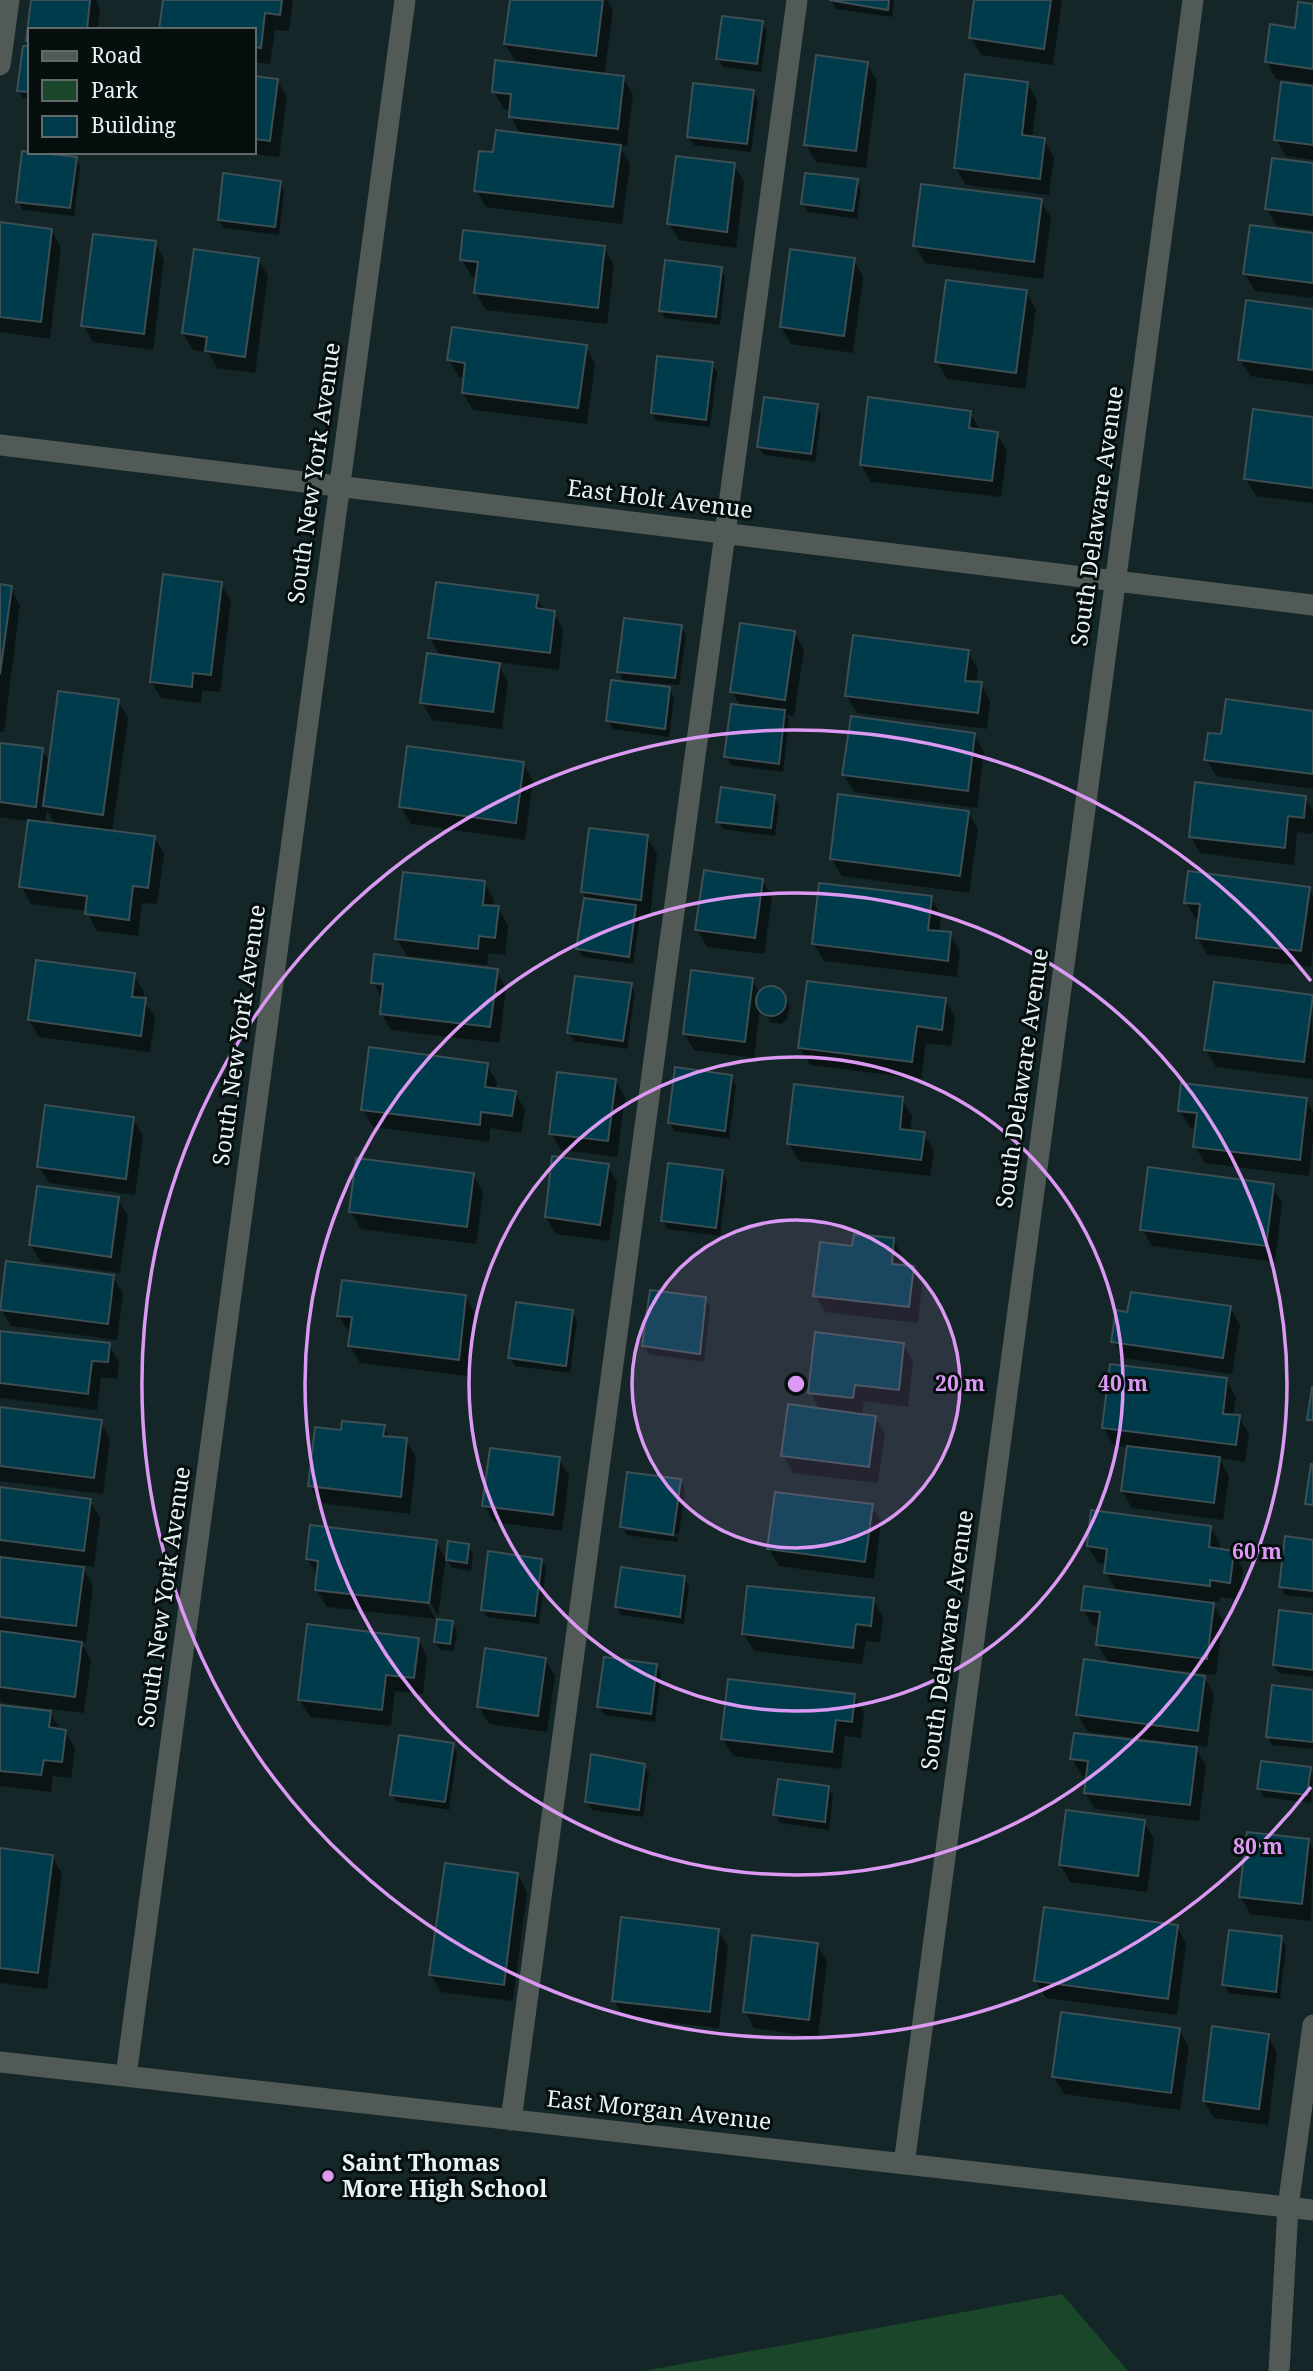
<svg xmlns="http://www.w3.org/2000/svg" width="1313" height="2371" viewBox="0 0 1313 2371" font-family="'Noto Serif',serif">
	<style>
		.green { fill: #1a462a }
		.shadow { fill: #0007; fill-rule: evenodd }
		.building { fill: #003b4b; stroke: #3d4e54; stroke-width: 2 }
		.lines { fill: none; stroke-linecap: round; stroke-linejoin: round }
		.minor { stroke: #525a58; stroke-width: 21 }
		.ring { fill: none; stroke: #dc99f4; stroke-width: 3.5 }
		.poi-dot { fill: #dc99f4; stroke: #060e0e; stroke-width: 2.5 }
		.labels { text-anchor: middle; stroke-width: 6; stroke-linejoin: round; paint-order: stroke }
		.street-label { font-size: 23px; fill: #e8f4f4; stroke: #060e0e }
		.poi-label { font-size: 23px; font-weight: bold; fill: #e8f4f4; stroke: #060e0e; text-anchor: start }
		.centre { fill: #dc99f4; stroke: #060e0e; stroke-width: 3.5 }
		.ring-label { font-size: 21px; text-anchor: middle; font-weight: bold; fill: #dc99f4; stroke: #060e0e; stroke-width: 6; stroke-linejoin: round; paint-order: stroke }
	</style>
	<rect width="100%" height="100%" fill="#142627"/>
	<path class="green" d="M1062 2294 1128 2371H643Z"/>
	<path class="shadow" d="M33 0H96L100 8 98 30H30V45L28 41Z
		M165 0H293L289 31 275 30 270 64 254 62V30Z
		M511 0H607L613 10 604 75 623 77 633 95 627 146 619 145 630 164 622 224 486 207 476 190 494 154 521 135 511 116V110L504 109 494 92 547 68V65L515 61 505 44Z
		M831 0H894L892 17 836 9Z
		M976 0H1062L1053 65 981 55 971 38Z
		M1313 6V84L1276 79 1267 62 1296 30Z
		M762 23 767 31 761 72 723 67 718 59Z
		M30 48V99L23 98 18 90Z
		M867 64 877 81 866 168 816 162 806 145Z
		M254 77 277 80 287 97 279 157 239 152H254Z
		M1027 83 1037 100 1032 138 1044 140 1054 157 1049 195 966 185 956 168Z
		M1313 88V160L1286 156 1276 139Z
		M753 92 758 100 751 152 694 145 689 137Z
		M76 159 80 167 74 216 23 210 18 202Z
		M734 165 744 182 736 248 679 240 669 223Z
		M1313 165V230L1277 226 1267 209Z
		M856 181 861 189 857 219 808 212 803 204Z
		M280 183 284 191 279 235 224 228 219 220Z
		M1041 201 1051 218 1043 279 925 263 915 246Z
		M51 230 61 247 50 339 0 332V236Z
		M1313 235V298L1255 291 1245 274Z
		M155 243 164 260 153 350 93 342 83 325Z
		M604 248 614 265 607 324 486 310 476 293 478 278 472 277 462 260Z
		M258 259 268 276 255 373 217 368 208 352 193 350 183 333Z
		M854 260 863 277 853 353 791 344 781 327Z
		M721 269 725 277 720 325 665 318 660 310Z
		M1026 292 1036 309 1025 389 947 379 937 362Z
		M1313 311V385L1250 376 1240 359Z
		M586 347 595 364 587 424 473 410 463 393 465 378 459 377 449 360Z
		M712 364 717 372 710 427 657 421 652 412Z
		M817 406 821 414 815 462 764 455 759 447Z
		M970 413 980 430 997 434 1007 451 1001 497 871 482 861 465Z
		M1313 418V503L1256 496 1246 479Z
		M221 584 231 601 220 692 202 690 201 703 161 698 151 681Z
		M0 586 10 587 20 605 4 732H0Z
		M536 597 545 611 554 613 563 630 559 670 497 662 508 681 502 729 432 720 422 702 441 657 430 638Z
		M681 627 686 635 679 685 631 681V684L669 689 674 697 669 737 613 729 608 721 625 683 618 672Z
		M794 632 804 650 794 716 786 715 789 720 783 772 731 765 726 756 741 706 732 692Z
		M968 652 978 669 976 684H981L990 701 987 729 857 713 847 696Z
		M118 701 128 718 112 832 154 837 164 854 157 904 142 903 138 936 97 931 87 911 31 904 21 887 29 821 0 817V745L42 750 50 763ZM47 810 55 825 45 823Z
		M1313 713V789L1216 776 1206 759 1222 736Z
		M974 734 984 752 977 808 854 792 844 775Z
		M523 764 533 781 525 840 411 824 401 807Z
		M774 797 779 805 775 836 723 829 718 821Z
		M1305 798 1313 811V834L1297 832 1294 865 1200 853 1191 836Z
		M968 812 978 829 969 893 842 876 832 859Z
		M647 837 657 854 650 916 640 915 633 964 583 957 578 949 587 900 583 892Z
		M762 880 772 897 764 954 707 947 697 930Z
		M484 883 494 900 493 908H498L508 925 505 955 488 953 487 965 407 956 397 939Z
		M1308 888 1313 896V947L1311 967 1207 954 1197 937 1200 920 1196 919 1186 902Z
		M931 898 941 915 939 933 950 934 960 951 957 977 824 961 814 944Z
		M496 971 506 988 499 1043 391 1030 381 1013 383 1000 373 982Z
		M134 975 144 992 143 1000 155 1017 150 1052 39 1037 29 1020Z
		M752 980 760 993 765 988 778 990 784 996 790 1005 787 1019 781 1024 769 1022 770 1020 760 1009 754 1058 694 1050 684 1033Z
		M631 984 635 992 627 1049 574 1041 569 1033Z
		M1312 996 1313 1079 1216 1067 1206 1050Z
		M945 1000 955 1017 951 1046 926 1043 921 1079 810 1065 800 1048Z
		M487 1065 497 1082 496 1090 515 1093 525 1110 521 1133 490 1128 489 1142 373 1127 363 1110Z
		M731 1077 736 1085 729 1139 674 1131 670 1123Z
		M615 1080 625 1097 617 1157 561 1150 551 1133Z
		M902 1099 912 1116 910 1132 924 1134 934 1151 930 1176 799 1161 789 1144Z
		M1306 1100 1313 1112V1142L1309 1176 1205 1163 1195 1146 1197 1129 1190 1128 1180 1111Z
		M133 1119 143 1136 135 1195 49 1183 39 1166Z
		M607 1165 617 1182 609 1241 556 1234 546 1217Z
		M722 1172 727 1180 720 1236 667 1229 663 1221Z
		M473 1175 483 1192 476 1244 361 1229 351 1212Z
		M1272 1186 1282 1203 1275 1262 1152 1246 1142 1229Z
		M118 1199 128 1216 120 1273 41 1262 31 1245Z
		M893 1240 903 1257 902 1267 913 1268 922 1285 918 1323 825 1312 815 1295 853 1248Z
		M113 1277 123 1294 117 1340 11 1326 1 1309Z
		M465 1296 475 1314 468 1376 360 1363 350 1346 351 1333H349L339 1316Z
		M705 1299 710 1307 704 1362 649 1354 644 1346Z
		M1230 1307 1240 1325 1232 1374 1123 1358 1113 1341 1129 1314Z
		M572 1311 577 1320 570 1373 515 1366 510 1357Z
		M0 1333 109 1345 119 1362 117 1379 101 1377 97 1410 0 1398Z
		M903 1344 913 1361 908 1407 864 1401 862 1415 875 1417 885 1434 878 1483 793 1473 783 1455 820 1410 810 1392Z
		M1226 1380 1236 1397 1233 1417H1239L1249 1434 1245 1462 1219 1458 1229 1476 1223 1520 1132 1508 1122 1491 1128 1447 1113 1445 1104 1428Z
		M0 1409 100 1422 110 1439 103 1494 0 1481Z
		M384 1427 390 1438 406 1440 416 1457 410 1514 320 1503 310 1486 343 1432Z
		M559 1459 569 1476 562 1531 494 1522 484 1505Z
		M680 1481 685 1489 679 1534 625 1526V1530L678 1537 677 1542 627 1535 622 1527Z
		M0 1489 90 1501 100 1518 94 1567 81 1565 93 1586 86 1643 81 1642 91 1660 84 1713 2 1703 0 1699V1558L2 1555H0Z
		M871 1505 881 1522 874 1579 779 1566 769 1549Z
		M1210 1527 1220 1544 1219 1551 1233 1553 1243 1570 1239 1600 1220 1597 1219 1602 1211 1601 1223 1621 1216 1675 1175 1670 1174 1673 1204 1677 1214 1694 1207 1747 1194 1745 1206 1766 1199 1821 1095 1809 1085 1792 1087 1776H1082L1072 1759 1170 1746V1742L1088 1732 1078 1715 1109 1664 1098 1645 1100 1627 1093 1626 1083 1609 1117 1592 1106 1572 1107 1564 1098 1563 1088 1546Z
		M436 1542 446 1559 438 1616 426 1595 423 1597 436 1619 327 1607 317 1590 318 1577 308 1559Z
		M1313 1542V1598L1285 1595 1281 1586Z
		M468 1546 473 1554 471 1571 452 1568 447 1560Z
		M541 1560 546 1568 539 1624 487 1617 482 1609Z
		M684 1578 689 1586 684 1624 621 1615 617 1607Z
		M873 1600 883 1617 880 1642 866 1641 862 1664 754 1651 744 1634Z
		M1313 1616V1677L1279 1673 1274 1665Z
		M452 1623 457 1631 454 1651 440 1650 435 1642Z
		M418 1639 427 1657 423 1694 395 1691 391 1726 310 1717 300 1700Z
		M545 1659 555 1676 547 1732 489 1724 479 1707Z
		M656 1665 661 1674 655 1722 604 1715 599 1706Z
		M1313 1692V1749L1272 1745 1268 1736Z
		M854 1695 864 1712 861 1738 845 1736 841 1769 733 1756 723 1739Z
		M0 1707 50 1712 60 1730 65 1731 75 1748 71 1778 53 1776 51 1792 0 1786Z
		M453 1744 457 1753 449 1810 397 1802 392 1794Z
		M644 1765 649 1774 643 1817 592 1810 587 1802Z
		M1310 1769 1313 1774 1311 1803 1264 1797 1259 1789Z
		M828 1788 833 1796 829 1830 780 1823 775 1814Z
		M1144 1822 1154 1839 1147 1892 1070 1882 1060 1864Z
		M1308 1841 1313 1849 1311 1921 1250 1914 1241 1897Z
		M0 1850 52 1857 62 1874 47 1989 0 1983Z
		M517 1874 527 1892 513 2001 441 1992 431 1975Z
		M1177 1926 1186 1944 1177 2015 1046 1998 1036 1981Z
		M718 1930 728 1947 719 2028 623 2017 614 2000Z
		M1281 1938 1286 1946 1280 1999 1229 1993 1224 1985Z
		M817 1944 827 1962 818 2037 754 2028 745 2011Z
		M1179 2030 1189 2047 1180 2110 1064 2094 1054 2077Z
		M1268 2036 1277 2053 1268 2125 1214 2118 1204 2101Z"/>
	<path class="building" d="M31 0H90L87 30H30V42L26 41Z
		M163 0H282L280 15 265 13 261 48 254 47V30H159Z
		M510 0H603L596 56 504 44Z
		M829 0H889L888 10Z
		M974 0H1051L1044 49 969 38Z
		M1298 2 1313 4V69L1265 62 1270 24 1295 28Z
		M722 16 763 21 757 64 716 59Z
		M23 46H30V92L17 91Z
		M816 55 868 62 856 151 804 145Z
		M495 60 624 76 618 129 509 117 511 94 492 92Z
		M965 74 1028 82 1022 135 1045 138 1040 179 954 168Z
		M254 76 278 79 270 141 254 139Z
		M1281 82 1313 86V145L1274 140Z
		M693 83 754 90 747 144 687 137Z
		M496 130 621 145 613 207 474 191 479 151 493 152Z
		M22 151 77 157 70 208 16 202Z
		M676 156 735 163 727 232 667 224Z
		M1272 158 1313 163V215L1265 209Z
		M223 173 281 181 275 227 218 220Z
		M805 173 858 179 853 211 801 204Z
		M921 184 1042 199 1034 262 913 246Z
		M0 222 52 229 41 322 0 317Z
		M1250 225 1313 233V283L1243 274Z
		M463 230 605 246 598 308 474 293 478 262 460 260Z
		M93 234 156 241 144 334 81 326Z
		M194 249 259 258 245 357 205 351 207 337 182 333Z
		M790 249 855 258 844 336 780 327Z
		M665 260 722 267 716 317 659 311Z
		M946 280 1027 290 1016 373 935 362Z
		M1246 300 1313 309V370L1238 360Z
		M452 327 587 345 578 408 462 393 465 363 447 360Z
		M657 356 713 362 706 420 651 413Z
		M764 397 818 404 811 454 757 447Z
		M868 397 971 411 969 428 998 432 992 481 860 465Z
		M1253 409 1313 417V488L1244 479Z
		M163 574 222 582 211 675 193 673 192 687 150 682Z
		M436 582 538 595 536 608 555 611 550 653 428 638Z
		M0 584 12 586 0 674Z
		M624 618 682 625 675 678 617 672Z
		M740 623 795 631 785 700 730 692Z
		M853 635 969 650 965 681 982 682 978 713 845 696Z
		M427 653 500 663 493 712 420 703Z
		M611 680 670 687 665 729 606 721Z
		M58 691 119 699 103 815 43 806Z
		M1226 699 1313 711V774L1204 760 1208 733 1221 734Z
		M731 704 785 710 779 764 724 757Z
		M851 716 975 733 968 791 842 775Z
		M0 743 43 748 36 807 0 802Z
		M407 746 524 762 516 823 399 807Z
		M1195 782 1306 796 1304 818 1288 816 1285 848 1189 837Z
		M721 787 775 795 771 828 716 822Z
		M838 794 969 811 960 876 830 859Z
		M28 820 155 836 148 888 133 886 129 920 85 914 87 896 19 887Z
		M589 828 648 835 641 900 581 892Z
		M704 870 763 879 755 938 695 930Z
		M1188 871 1310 887 1301 951 1196 938 1200 904 1184 903Z
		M403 872 485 881 483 905 499 906 495 938 479 936 478 949 395 939Z
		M819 883 932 896 928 930 951 932 948 961 812 944Z
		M584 898 636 905 629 957 576 949Z
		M374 954 498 969 490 1027 380 1014 383 984 371 983Z
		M36 960 135 973 132 997 146 998 141 1036 28 1020Z
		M691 970 753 978 745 1042 683 1034Z
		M575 976 632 983 623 1041 567 1033Z
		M807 981 946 998 942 1030 917 1026 912 1062 798 1048Z
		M1214 982 1313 995 1304 1062 1204 1050Z
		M756 1001a15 15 0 1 1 30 0a15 15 0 1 1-30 0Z
		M369 1047 488 1063 485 1087 516 1091 512 1116 481 1112 480 1125 361 1110Z
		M675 1067 732 1075 725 1131 668 1123Z
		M557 1072 616 1079 608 1141 549 1134Z
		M1181 1083 1307 1098 1300 1160 1193 1147 1197 1113 1178 1111Z
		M794 1084 903 1097 900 1129 925 1132 921 1160 787 1144Z
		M45 1105 134 1117 126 1179 37 1167Z
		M552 1156 609 1164 600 1225 545 1217Z
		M356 1158 474 1173 467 1227 349 1212Z
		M668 1163 723 1170 716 1228 661 1221Z
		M1148 1167 1274 1184 1266 1246 1140 1230Z
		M37 1186 119 1197 111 1257 29 1245Z
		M854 1234 894 1238 892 1264 914 1266 909 1307 813 1296 820 1242 852 1246Z
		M6 1261 114 1275 108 1324 0 1310Z
		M342 1280 466 1295 459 1360 348 1346 352 1317 337 1316Z
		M650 1290 706 1297 700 1354 642 1346Z
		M1131 1292 1231 1306 1223 1358 1111 1342 1116 1310 1127 1312Z
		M516 1302 573 1310 566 1366 508 1358Z
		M0 1331 110 1343 108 1362 92 1361 88 1394 0 1383Z
		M815 1332 904 1343 899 1390 855 1385 853 1398 808 1393Z
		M1110 1364 1227 1378 1223 1414 1240 1415 1236 1445 1102 1428Z
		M1312 1387H1313V1420H1307Z
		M788 1404 876 1416 869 1467 781 1456Z
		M0 1407 102 1420 94 1478 0 1466Z
		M342 1421 385 1425 383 1436 407 1438 401 1497 308 1486 315 1427 341 1430Z
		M1127 1446 1220 1457 1214 1503 1121 1491Z
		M490 1448 560 1457 553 1515 482 1506Z
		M1311 1464H1313V1505L1305 1504Z
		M627 1472 681 1479 673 1535 620 1527Z
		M0 1487 91 1499 84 1551 0 1540Z
		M775 1492 873 1504 865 1562 767 1549Z
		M1091 1510 1211 1526 1209 1547 1234 1551 1230 1583 1210 1580V1586L1104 1573 1107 1549 1087 1546Z
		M310 1525 437 1540 429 1603 315 1590 318 1561 306 1559Z
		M1285 1536 1313 1540V1591L1279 1587Z
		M448 1541 469 1544 467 1563 446 1560Z
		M488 1551 542 1559 535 1616 481 1610Z
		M0 1557 84 1567 76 1626 0 1617Z
		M621 1567 685 1576 680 1617 615 1607Z
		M747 1586 874 1598 871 1626 856 1624 853 1648 742 1634Z
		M1084 1586 1214 1603 1207 1659 1096 1645 1100 1612 1081 1610Z
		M1279 1610 1313 1614V1670L1273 1665Z
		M437 1619 453 1621 450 1644 434 1642Z
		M307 1624 419 1638 414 1678 386 1675 382 1710 298 1700Z
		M0 1631 82 1642 75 1697 0 1687Z
		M485 1648 546 1658 538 1716 477 1707Z
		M604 1657 657 1664 651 1714 597 1707Z
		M1084 1659 1205 1676 1198 1731 1076 1715Z
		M728 1679 855 1694 852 1722 836 1720 832 1752 721 1739Z
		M1272 1685 1313 1690V1742L1266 1737Z
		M0 1705 51 1711 49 1727 66 1730 62 1762 44 1760 41 1775 0 1771Z
		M1074 1733 1197 1747 1190 1805 1084 1793 1088 1761 1070 1759Z
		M399 1735 454 1743 445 1802 390 1795Z
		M591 1754 645 1764 639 1810 585 1802Z
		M1261 1761 1311 1767 1307 1795 1257 1789Z
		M778 1779 829 1786 825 1822 773 1815Z
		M1066 1810 1145 1820 1138 1876 1059 1865Z
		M1247 1832 1309 1839 1302 1904 1239 1897Z
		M0 1848 53 1855 38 1973 0 1968Z
		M445 1863 518 1873 504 1985 429 1975Z
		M1044 1907 1178 1925 1168 1999 1034 1981Z
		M621 1917 719 1929 710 2012 612 2001Z
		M1229 1930 1282 1936 1276 1992 1222 1985Z
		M752 1935 818 1943 809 2020 743 2012Z
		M1061 2012 1180 2028 1171 2093 1052 2077Z
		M1212 2026 1269 2034 1259 2109 1203 2101Z"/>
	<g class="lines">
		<path class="minor" d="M0 65 9 0
			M0 445 1313 605
			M0 2062 1313 2210
			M126 2076 405 0
			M511 2120 797 0
			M904 2164 1193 0
			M1279 2371 1288 2207 1313 2025"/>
	</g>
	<circle cx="796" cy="1384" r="164" fill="#dc99f4" fill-opacity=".12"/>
	<g class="ring">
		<circle cx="796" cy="1384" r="164"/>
		<circle cx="796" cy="1384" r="327"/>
		<circle cx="796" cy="1384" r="491"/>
		<path d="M1311 1787A654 654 0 1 1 1311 981"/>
	</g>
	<circle class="poi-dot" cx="328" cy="2176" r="7"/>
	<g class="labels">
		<g class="street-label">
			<text transform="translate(314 473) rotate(-82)" y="8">South New York Avenue</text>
			<text transform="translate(660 499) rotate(7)" y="8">East Holt Avenue</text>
			<text transform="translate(1097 516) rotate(-82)" y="8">South Delaware Avenue</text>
			<text transform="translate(239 1035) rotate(-82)" y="8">South New York Avenue</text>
			<text transform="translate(1022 1078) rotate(-82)" y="8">South Delaware Avenue</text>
			<text transform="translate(164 1597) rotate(-82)" y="8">South New York Avenue</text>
			<text transform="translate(947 1640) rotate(-82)" y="8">South Delaware Avenue</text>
			<text transform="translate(659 2110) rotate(6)" y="8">East Morgan Avenue</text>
		</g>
		<g class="poi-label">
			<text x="342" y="2171">Saint Thomas<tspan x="342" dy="26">More High School</tspan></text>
		</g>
	</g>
	<circle cx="796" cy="1384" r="10" class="centre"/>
	<g class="ring-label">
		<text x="960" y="1391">20 m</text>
		<text x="1123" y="1391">40 m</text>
		<text x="1257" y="1559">60 m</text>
		<text x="1258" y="1854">80 m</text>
	</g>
	<rect x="28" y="28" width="228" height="126" fill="#060e0e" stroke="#606a6a" stroke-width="2"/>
	<rect x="42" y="51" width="35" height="10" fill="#525a58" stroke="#606a6a" stroke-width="2"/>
	<text x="91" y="63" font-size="21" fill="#e8f4f4">Road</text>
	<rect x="42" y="80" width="35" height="21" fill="#1a462a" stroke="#606a6a" stroke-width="2"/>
	<text x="91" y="98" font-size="21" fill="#e8f4f4">Park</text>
	<rect x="42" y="116" width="35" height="21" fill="#003b4b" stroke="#606a6a" stroke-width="2"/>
	<text x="91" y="133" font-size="21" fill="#e8f4f4">Building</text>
</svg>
